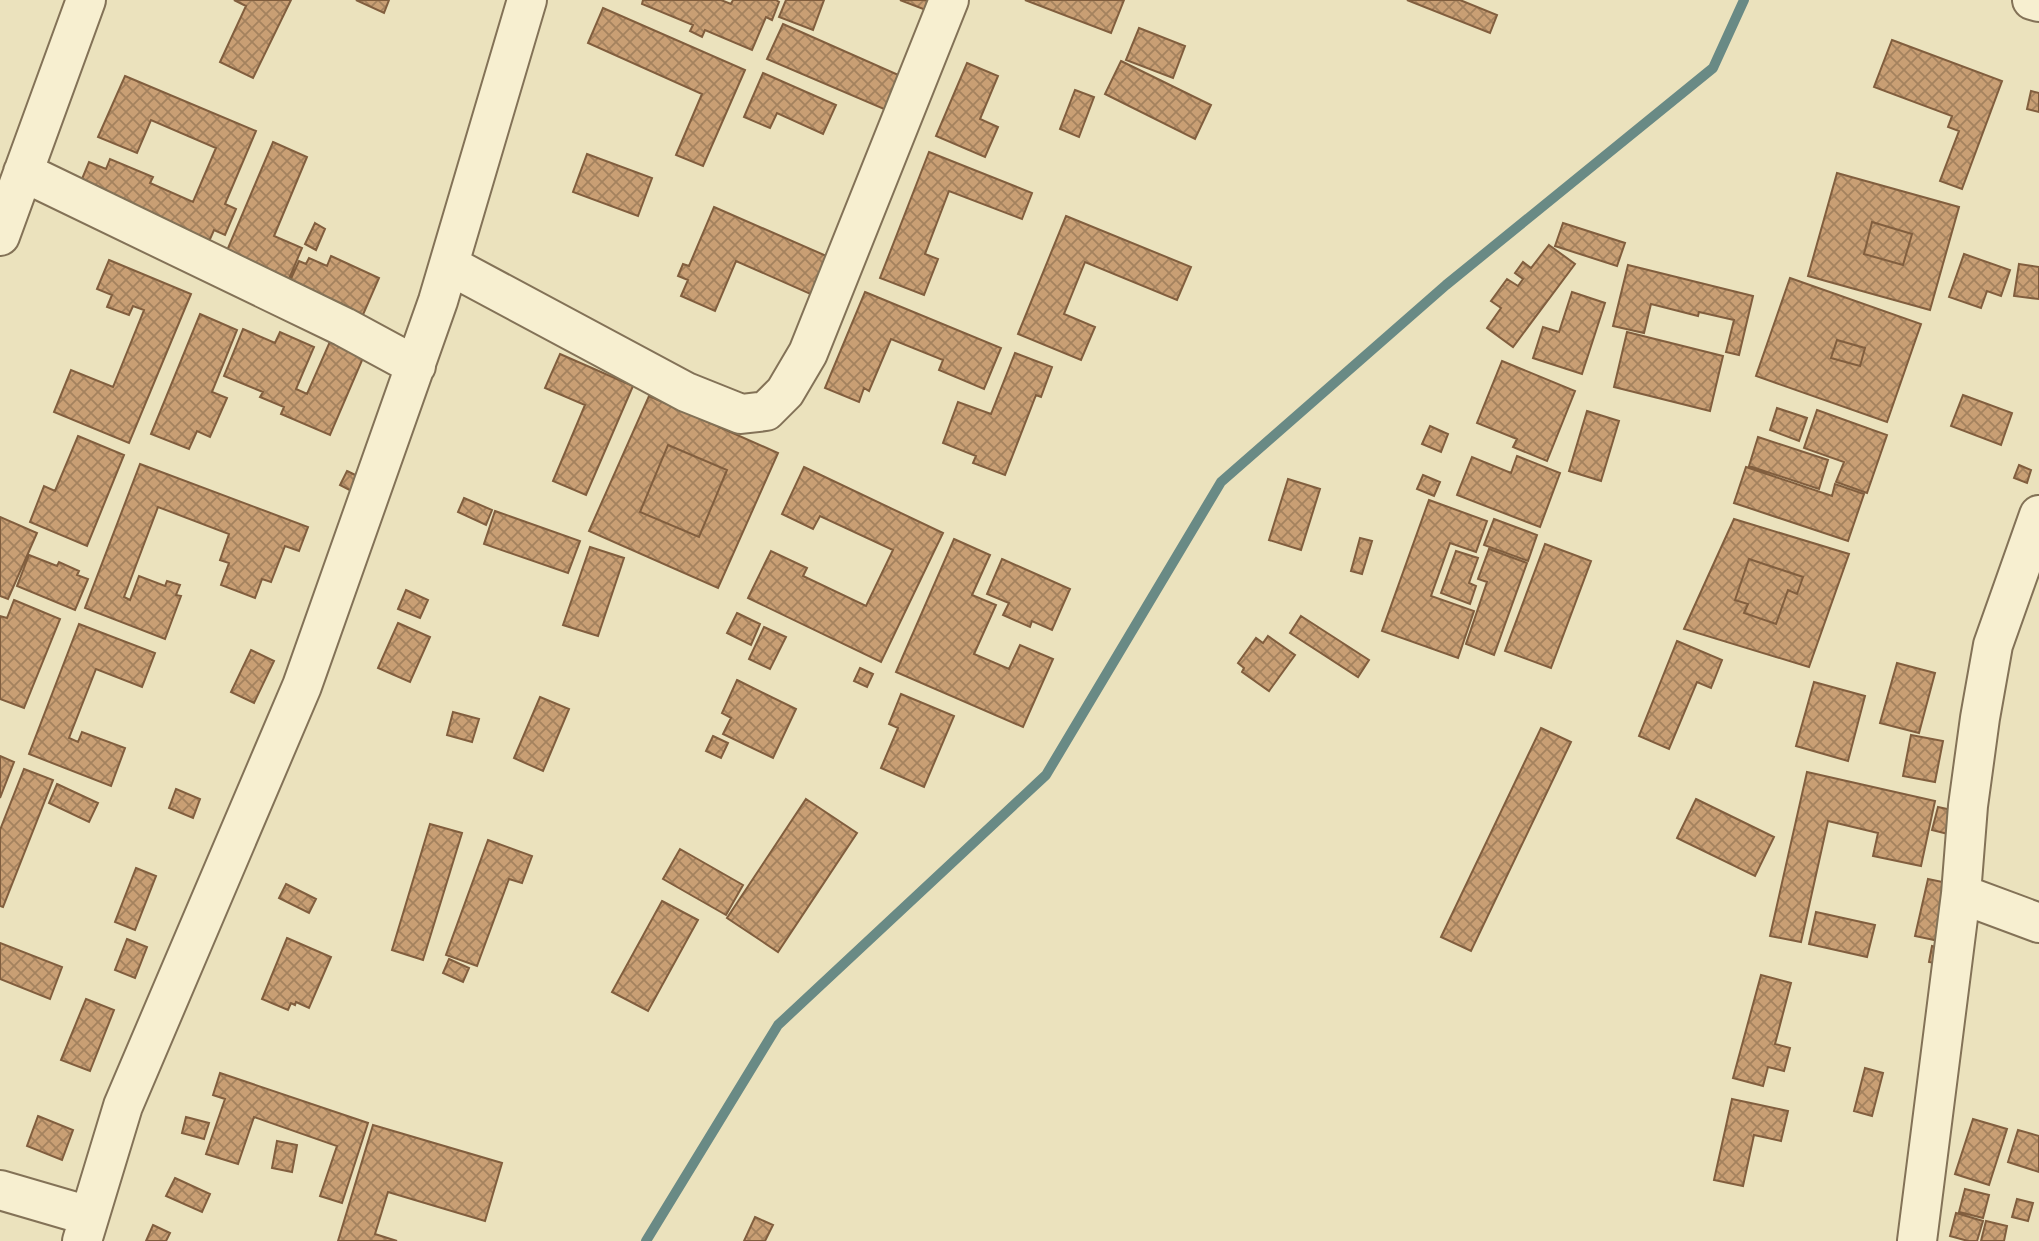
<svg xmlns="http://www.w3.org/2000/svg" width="2039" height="1241" viewBox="0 0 2039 1241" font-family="'Noto Serif',serif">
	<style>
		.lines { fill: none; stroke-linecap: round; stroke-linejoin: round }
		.stream { stroke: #698a85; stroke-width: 10 }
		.building { fill: url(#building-cross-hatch); stroke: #815e3e; stroke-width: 2; fill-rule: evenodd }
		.street-casing { stroke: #837257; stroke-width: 42 }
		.street { stroke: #f7efd0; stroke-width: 38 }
	</style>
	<defs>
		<pattern id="building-cross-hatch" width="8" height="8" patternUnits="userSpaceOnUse" patternTransform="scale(1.75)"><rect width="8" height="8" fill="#c99f74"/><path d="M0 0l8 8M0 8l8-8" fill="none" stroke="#a4825e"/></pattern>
	</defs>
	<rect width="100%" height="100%" fill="#ebe2bd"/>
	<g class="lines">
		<path class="stream" d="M646 1241 778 1025 1046 775 1221 482 1446 285 1713 68 1744 0"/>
	</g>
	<path class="building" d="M234 0H291L253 78 220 62 246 6Z
		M356 0H389L384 13Z
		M643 0H721L731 4 733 0H776L779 2 772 20 766 17 752 50 705 30 702 37 690 31 693 25 642 4Z
		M786 0H824L813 30 779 17Z
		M900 0H935L931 12Z
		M1025 0H1124L1111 33Z
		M1407 0H1460L1497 15 1490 33Z
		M603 8 745 70 703 166 676 155 702 94 588 43Z
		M783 24 912 81 898 115 767 59Z
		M1139 28 1185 46 1173 78 1126 60Z
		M1892 40 2002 81 1962 189 1940 181 1959 131 1948 127 1952 116 1874 87Z
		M1121 61 1211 105 1195 139 1105 94Z
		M967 63 998 76 980 119 998 127 985 157 936 136Z
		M763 73 836 105 823 134 777 113 770 128 744 117Z
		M125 76 256 131 225 204 236 209 225 235 214 230 207 246 77 191 89 162 106 169 110 159 153 177 150 183 193 202 216 148 151 120 137 153 98 137Z
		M1075 90 1094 97 1079 137 1060 129Z
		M2031 91 2039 93V112L2027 109Z
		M273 142 307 157 274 236 302 248 286 286 223 260Z
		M929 152 1032 193 1022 219 949 191 925 254 938 259 924 295 880 278Z
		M587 154 652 178 638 216 573 192Z
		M1837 173 1959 207 1930 310 1808 276ZM1872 222 1912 234 1903 265 1864 254Z
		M714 207 831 258 815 296 736 261 715 311 681 296 688 280 678 276 683 264 689 266Z
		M1066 216 1191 267 1177 300 1085 262 1064 314 1095 327 1081 360 1018 334Z
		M1872 222 1912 234 1903 265 1864 254Z
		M315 223 325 229 316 250 305 244Z
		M1563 223 1625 243 1617 266 1555 246Z
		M1549 245 1575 264 1513 347 1487 328 1501 308 1491 301 1507 279 1518 286 1523 279 1515 273 1523 262 1531 268Z
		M1964 254 2010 270 2001 296 1987 291 1981 308 1949 297Z
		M331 256 379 278 362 317 289 283 299 261 306 264 309 258 327 266Z
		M109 260 191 294 129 443 54 412 71 370 113 387 144 310 133 306 129 315 107 307 112 295 97 289Z
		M2019 264 2039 267V299L2014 296Z
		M1628 265 1753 296 1739 355 1726 352 1734 320 1699 312 1698 316 1651 304 1644 333 1613 326Z
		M1790 278 1921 324 1887 422 1756 376ZM1837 340 1865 348 1860 366 1831 358Z
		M865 292 1001 348 984 389 939 370 943 360 891 339 869 391 864 388 859 402 825 388Z
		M1572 292 1605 303 1582 374 1533 358 1543 327 1559 332Z
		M200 314 237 330 212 392 227 398 210 437 197 431 189 449 151 434Z
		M243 329 275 343 280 332 314 347 296 389 307 394 332 337 366 351 330 435 281 414 284 407 260 397 263 392 224 376Z
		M1627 332 1723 356 1710 411 1614 387Z
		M1837 340 1865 348 1860 366 1831 358Z
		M1015 353 1052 367 1041 397 1036 395 1005 475 973 463 976 456 943 443 958 402 991 414Z
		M560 354 633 386 586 495 553 481 585 405 545 388Z
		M1502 361 1575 391 1547 461 1513 447 1517 439 1477 423Z
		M1963 395 2012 413 2001 445 1951 426Z
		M649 396 778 453 718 588 589 531ZM668 445 727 470 699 537 640 512Z
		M1777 408 1807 418 1799 441 1770 430Z
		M1817 410 1887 435 1867 493 1836 482 1844 462 1804 448Z
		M1587 411 1619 421 1601 481 1569 471Z
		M1430 426 1448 434 1441 452 1422 444Z
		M78 436 124 455 87 546 30 522 44 486 55 491Z
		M1758 437 1828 460 1819 489 1749 466Z
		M668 445 727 470 699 537 640 512Z
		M1517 456 1560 473 1540 527 1457 495 1472 457 1511 473Z
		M140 464 308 527 299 551 285 546 271 582 262 579 255 598 221 585 229 563 220 560 229 534 158 507 124 597 130 600 139 576 165 586 167 581 180 585 176 595 181 596 165 639 85 608Z
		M2019 465 2031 470 2027 483 2014 478Z
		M804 467 943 533 881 662 748 598 771 551 807 568 803 576 866 606 893 550 820 516 813 529 782 514Z
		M1746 467 1832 496 1835 484 1864 494 1848 541 1734 503Z
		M347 471 368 481 361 496 340 485Z
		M1423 475 1440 482 1434 496 1417 489Z
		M1288 479 1320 489 1301 550 1269 540Z
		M464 498 492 510 486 525 458 512Z
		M1429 500 1487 521 1476 552 1450 543 1431 596 1474 611 1458 658 1382 631Z
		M495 511 580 541 568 573 484 544Z
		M0 517 37 533 8 599 0 596Z
		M1494 519 1537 535 1528 561 1484 545Z
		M1734 519 1849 554 1809 667 1684 629ZM1749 559 1803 577 1797 594 1788 590 1776 624 1744 613 1748 604 1735 600Z
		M1360 538 1372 541 1362 574 1351 571Z
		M954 539 990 555 972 595 996 605 974 654 1009 669 1020 645 1053 659 1023 727 896 672Z
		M1545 544 1591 561 1551 668 1505 651Z
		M590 547 624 558 598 636 563 625Z
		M1489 549 1527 563 1494 655 1466 644 1487 582 1478 579Z
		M1456 551 1478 558 1469 583 1476 586 1470 604 1441 593Z
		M29 555 57 566 59 562 79 571 77 575 88 579 75 610 17 586Z
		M1002 559 1070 589 1052 630 1032 621 1030 627 1003 615 1009 603 987 594Z
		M1749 559 1803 577 1797 594 1788 590 1776 624 1744 613 1748 604 1735 600Z
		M406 590 428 600 420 618 398 609Z
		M14 600 60 619 24 708 0 699V616L7 618Z
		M737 613 760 624 751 645 727 633Z
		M1301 616 1369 660 1358 677 1290 633Z
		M398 623 430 637 410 682 378 668Z
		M79 624 155 653 142 687 96 669 69 738 78 742 82 732 125 748 111 786 29 754Z
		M764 627 786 637 770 669 749 659Z
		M1268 636 1295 655 1269 691 1242 672 1244 668 1238 663 1256 638 1263 643Z
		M1677 641 1722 660 1711 688 1697 682 1669 749 1639 736Z
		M251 650 274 661 254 703 231 692Z
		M1897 663 1935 673 1919 733 1880 723Z
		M860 668 873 674 867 687 854 681Z
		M737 680 796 709 773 758 723 734 731 718 722 713Z
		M1814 682 1865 696 1848 761 1796 746Z
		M901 694 954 716 924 787 881 768 898 728 889 724Z
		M540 697 569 709 543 771 514 758Z
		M453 712 479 719 472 742 447 735Z
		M1541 728 1571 742 1471 951 1441 937Z
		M1911 735 1943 741 1935 782 1903 776Z
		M713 736 728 743 721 758 706 751Z
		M0 756 14 762 0 798Z
		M24 769 53 780 3 907 0 906V830Z
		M1807 772 1935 801 1921 866 1873 856 1878 833 1828 821 1801 942 1770 936Z
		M57 784 98 803 89 822 49 803Z
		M176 789 200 799 193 818 169 808Z
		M806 799 857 833 778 952 727 918Z
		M1696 799 1774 837 1755 876 1677 838Z
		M1938 807 1961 812 1956 836 1932 830Z
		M430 824 462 833 423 960 392 950Z
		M488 840 532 856 522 883 509 879 477 966 446 955Z
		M680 849 743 885 726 915 663 879Z
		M136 868 156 876 135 930 115 922Z
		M1928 879 1952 884 1939 941 1915 936Z
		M286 884 316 899 309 913 279 898Z
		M662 901 698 920 648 1011 612 992Z
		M1816 912 1875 925 1867 957 1809 944Z
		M287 938 331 957 309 1008 296 1002 295 1005 291 1003 288 1010 262 999Z
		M127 939 147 947 135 978 115 970Z
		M0 943 62 967 50 999 0 979Z
		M1932 946 1943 949 1940 964 1929 962Z
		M449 959 469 968 463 982 443 973Z
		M1761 975 1791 983 1775 1044 1790 1048 1784 1071 1768 1067 1763 1086 1733 1078Z
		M86 999 114 1010 90 1071 61 1060Z
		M1865 1068 1883 1073 1872 1116 1854 1111Z
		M220 1073 368 1123 342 1203 320 1196 337 1146 254 1117 238 1164 206 1154 225 1099 213 1095Z
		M1732 1099 1788 1111 1781 1141 1754 1135 1743 1186 1714 1180Z
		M38 1116 73 1130 62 1160 27 1146Z
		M186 1117 209 1123 204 1139 182 1133Z
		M1973 1119 2007 1129 1989 1185 1955 1174Z
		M373 1125 502 1163 485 1221 388 1192 375 1234 397 1241H338Z
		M2018 1130 2039 1136V1172L2008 1162Z
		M277 1141 297 1145 292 1172 272 1168Z
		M175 1178 210 1194 202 1212 166 1196Z
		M1965 1189 1989 1195 1983 1218 1959 1212Z
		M2017 1199 2033 1203 2028 1221 2012 1217Z
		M1956 1213 1983 1221 1977 1241H1968L1950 1236Z
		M755 1217 773 1225 765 1241H744Z
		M1986 1221 2007 1226 2004 1241H1981Z
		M153 1225 170 1233 166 1241H146Z"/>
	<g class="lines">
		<g class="street-casing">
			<path id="street" d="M2032 0 2039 2
				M23 172 344 327 416 366
				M0 236 86 0
				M449 265 686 392 741 414 766 411 785 392 808 353 949 0
				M1961 894 2039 923
				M0 1190 89 1216
				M82 1241 123 1106 302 686 438 301 527 0
				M1917 1241 1961 894 1968 806 1980 718 1993 645 2039 515"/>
		</g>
		<use href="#street" class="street"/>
	</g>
</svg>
